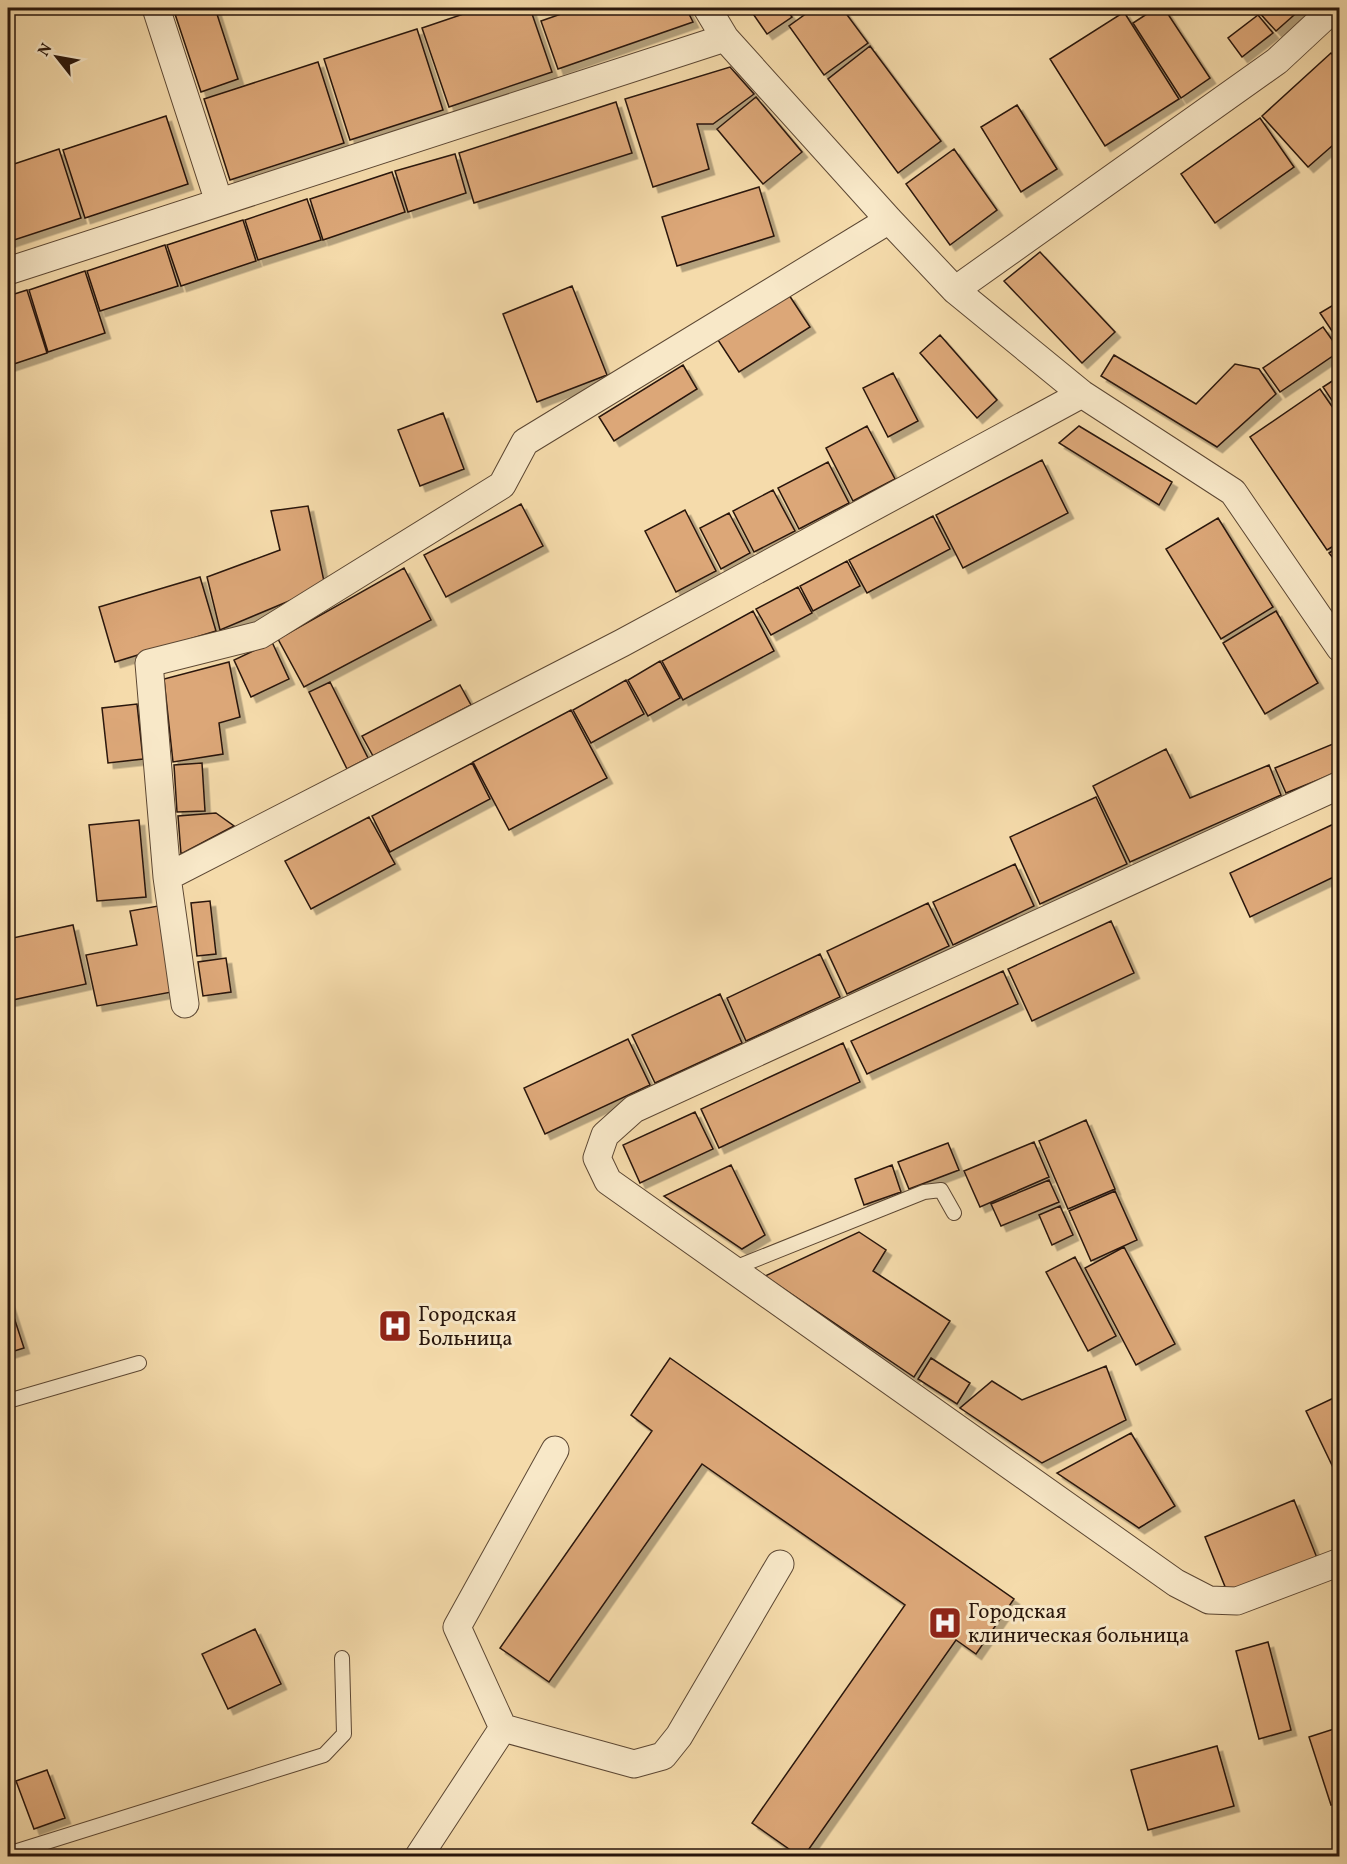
<svg xmlns="http://www.w3.org/2000/svg" width="1347" height="1864" viewBox="0 0 1347 1864" font-family="Vollkorn,serif">
	<style>
		.building { fill: #dca778; stroke: #29160b; stroke-width: 1.5; filter: url(#shadow) }
		.lines { fill: none; stroke-linecap: round; stroke-linejoin: round }
		.service-casing { stroke: #5c4733; stroke-width: 16 }
		.minor-casing { stroke: #5c4733; stroke-width: 29 }
		.service { stroke: #f8e8c8; stroke-width: 14 }
		.minor { stroke: #f8e8c8; stroke-width: 27 }
		.labels { text-anchor: middle; stroke-width: 6; stroke-linejoin: round; paint-order: stroke }
		.poi-label { font-size: 21px; fill: #29160b; stroke: #f8e8c8; text-anchor: start }
	</style>
	<defs>
		<filter id="shadow"><feDropShadow dx="5.5" dy="5.5" stdDeviation="0" flood-color="#0004"/></filter>
	</defs>
	<rect width="100%" height="100%" fill="#f5dbab"/>
	<filter id="stains"><feTurbulence type="fractalNoise" baseFrequency=".00333" numOctaves="4"/><feColorMatrix values="0 0 0 0 .2 0 0 0 0 .09 0 0 0 0 .02 0 0 0 .5 -.17"/></filter>
	<radialGradient id="worn" r=".72"><stop offset=".6" stop-color="#630" stop-opacity="0"/><stop offset="1" stop-color="#630" stop-opacity=".3"/></radialGradient>
	<path class="building" d="M173 8H215L238 79 201 92Z
		M481 8H530L552 72 449 107 422 28Z
		M578 8H686L693 22 558 69 541 21Z
		M749 8H785L792 17 767 34Z
		M814 8H842L868 43 824 75 789 26Z
		M1156 8H1164L1210 78 1181 98 1133 23Z
		M1255 8H1302L1276 31Z
		M1124 12 1179 99 1105 146 1050 59Z
		M1258 15 1273 33 1242 57 1228 38Z
		M417 29 443 110 350 140 324 59Z
		M870 46 941 141 898 173 828 79Z
		M1331 53 1340 62V139L1308 167 1262 116Z
		M318 62 344 143 230 180 204 99Z
		M730 67 754 94 713 124H697L709 169 653 187 625 99Z
		M756 97 802 152 763 184 717 129Z
		M616 102 632 153 474 203 459 153Z
		M1017 105 1057 169 1021 192 981 127Z
		M166 116 188 184 85 218 63 150Z
		M1260 118 1294 167 1215 223 1181 174Z
		M59 149 81 218 8 242V166Z
		M954 149 997 210 950 245 906 184Z
		M455 154 466 193 408 212 395 171Z
		M392 172 405 212 323 240 310 199Z
		M759 187 774 236 677 266 662 217Z
		M307 199 321 240 258 260 245 220Z
		M243 220 256 261 181 286 167 245Z
		M165 245 178 286 100 311 87 271Z
		M1040 252 1115 332 1082 363 1004 281Z
		M85 271 105 333 48 352 29 290Z
		M572 286 607 375 537 402 503 314Z
		M27 290 47 353 8 366V296Z
		M789 295 810 327 739 372 718 340Z
		M1340 301V343L1320 313Z
		M1323 327 1340 351 1280 392 1263 368Z
		M940 335 997 400 977 418 920 353Z
		M1114 355 1196 404 1235 364 1259 369 1276 394 1217 447 1101 376Z
		M683 365 697 389 614 441 599 417Z
		M893 373 918 421 888 437 863 388Z
		M1340 376V410L1339 411 1323 387Z
		M1320 389 1340 418V542L1327 550 1250 437Z
		M443 413 464 469 420 486 398 430Z
		M867 426 895 479 853 501 826 448Z
		M1079 426 1172 482 1159 505 1059 443Z
		M1042 460 1068 513 963 568 936 515Z
		M828 462 849 503 799 529 778 488Z
		M773 490 795 531 754 552 733 511Z
		M521 504 543 546 446 597 424 555Z
		M308 506 325 586 220 630 207 577 280 550 271 511Z
		M685 510 716 571 676 592 645 531Z
		M729 513 750 553 721 569 700 528Z
		M933 516 950 549 867 593 849 560Z
		M1218 518 1273 607 1221 639 1166 549Z
		M1340 546V567L1329 553Z
		M847 561 860 586 813 611 800 586Z
		M404 568 431 620 304 687 278 639Z
		M200 577 216 631 115 662 99 607Z
		M798 587 812 613 771 635 756 609Z
		M753 611 774 651 683 700 662 661Z
		M1276 611 1318 683 1265 714 1223 643Z
		M272 642 289 679 251 697 234 660Z
		M660 661 680 698 648 716 628 680Z
		M229 662 240 717 219 723 223 754 173 762 164 679Z
		M626 680 644 714 591 743 573 710Z
		M330 682 368 758 347 769 309 692Z
		M460 685 471 705 373 756 362 736Z
		M137 704 143 759 108 763 102 708Z
		M571 710 607 778 509 830 473 762Z
		M1340 741V771L1286 793 1275 768Z
		M1166 749 1190 798 1269 765 1281 795 1130 862 1093 786Z
		M202 763 205 811 177 812 174 765Z
		M472 763 490 799 390 852 372 816Z
		M1096 797 1127 864 1040 904 1010 837Z
		M216 813 234 826 181 854 178 816Z
		M369 817 395 864 311 909 285 861Z
		M139 820 146 897 97 901 89 825Z
		M1340 821V874L1250 917 1230 873Z
		M1015 864 1034 906 953 945 933 902Z
		M210 901 216 954 197 956 191 903Z
		M928 903 949 946 847 994 827 951Z
		M158 906 177 991 97 1006 86 955 137 945 130 911Z
		M1111 921 1134 973 1032 1021 1008 969Z
		M73 925 86 984 8 1001V939Z
		M820 954 840 997 746 1041 727 998Z
		M226 958 231 992 203 996 198 962Z
		M1003 971 1018 1004 867 1074 851 1041Z
		M720 994 742 1043 655 1083 632 1035Z
		M628 1039 650 1085 545 1134 524 1088Z
		M843 1043 860 1082 719 1148 701 1109Z
		M695 1112 713 1149 640 1183 623 1145Z
		M1086 1120 1115 1189 1068 1209 1039 1141Z
		M1034 1142 1049 1177 980 1207 964 1171Z
		M948 1143 959 1170 909 1189 898 1162Z
		M731 1165 765 1235 742 1249 664 1196Z
		M892 1165 901 1192 864 1205 855 1179Z
		M1049 1180 1059 1202 1001 1226 991 1204Z
		M1115 1191 1137 1240 1091 1261 1069 1211Z
		M1060 1206 1073 1235 1052 1245 1039 1215Z
		M859 1232 886 1250 873 1271 950 1321 914 1377 765 1276Z
		M1124 1247 1175 1344 1136 1365 1085 1268Z
		M1075 1257 1116 1336 1088 1351 1046 1272Z
		M8 1299 24 1348 8 1353Z
		M670 1358 1014 1599 976 1654 956 1640 804 1856H799L752 1823 905 1605 702 1464 549 1682 500 1648 652 1431 631 1415Z
		M931 1358 970 1383 957 1404 918 1379Z
		M1106 1366 1126 1420 1042 1463 960 1408 992 1381 1022 1400Z
		M1340 1395V1482L1306 1411Z
		M1131 1433 1175 1506 1139 1528 1057 1473Z
		M1294 1500 1317 1558 1228 1594 1205 1537Z
		M255 1629 281 1684 228 1709 202 1654Z
		M1268 1642 1291 1730 1259 1739 1236 1651Z
		M1340 1727V1802L1331 1805 1309 1737Z
		M1217 1746 1234 1806 1148 1830 1131 1770Z
		M47 1770 65 1818 34 1829 16 1781Z
		M383 1850 385 1856H362Z"/>
	<g class="lines">
		<g class="service-casing">
			<path id="service" d="M732 1269 924 1192 941 1190 954 1213
				M8 1401 139 1363
				M8 1854 324 1755 344 1734 342 1658"/>
		</g>
		<g class="minor-casing">
			<path id="minor" d="M156 8 219 202
				M707 8 725 38 889 220 955 290 1082 394 1233 492 1340 648
				M8 271 725 38
				M955 290 1277 61 1334 8
				M1340 785 634 1109 605 1135 597 1158 608 1181 1176 1583 1209 1600 1237 1601 1340 1562
				M167 877 622 643 1082 394
				M185 1004 167 877 149 663 260 635 502 485 525 442 889 220
				M503 1728 634 1764 663 1756 679 1736 780 1564
				M419 1856 503 1728 457 1627 555 1450"/>
		</g>
		<use href="#service" class="service"/>
		<use href="#minor" class="minor"/>
	</g>
	<defs>
		<g id="hospital-square" transform="scale(1.725)"><rect x="-9" y="-9" width="18" height="18" rx="4" fill="#8f2418" stroke="#f8e8c8"/><path d="M-5-5h3v3.5h4V-5h3V5h-3V1.5h-4V5h-3Z" fill="#fff"/></g>
	</defs>
	<g fill-rule="evenodd">
		<use href="#hospital-square" x="395" y="1326"/>
		<use href="#hospital-square" x="945" y="1623"/>
	</g>
	<g class="labels">
		<g class="poi-label">
			<text x="418" y="1321">Городская<tspan x="418" dy="24">Больница</tspan></text>
			<text x="968" y="1618">Городская<tspan x="968" dy="24">клиническая больница</tspan></text>
		</g>
	</g>
	<rect width="1347" height="1864" fill="none" stroke="#f5dbab" stroke-width="30"/>
	<rect x="9" y="9" width="1329" height="1846" fill="none" stroke="#29160b" stroke-width="3"/>
	<rect x="15" y="15" width="1317" height="1834" fill="none" stroke="#29160b" stroke-width="1.5"/>
	<g transform="translate(57 57) rotate(301)" stroke="#f8e8c8" stroke-width="4.5" paint-order="stroke">
	<path d="M0-4.5L10 22L0 15L-10 22Z" fill="#29160b"/>
	<text y="-9" font-size="16" font-weight="bold" text-anchor="middle" fill="#29160b">N</text>
	</g>
	<rect width="100%" height="100%" filter="url(#stains)"/>
	<rect width="100%" height="100%" fill="url(#worn)"/>
</svg>
